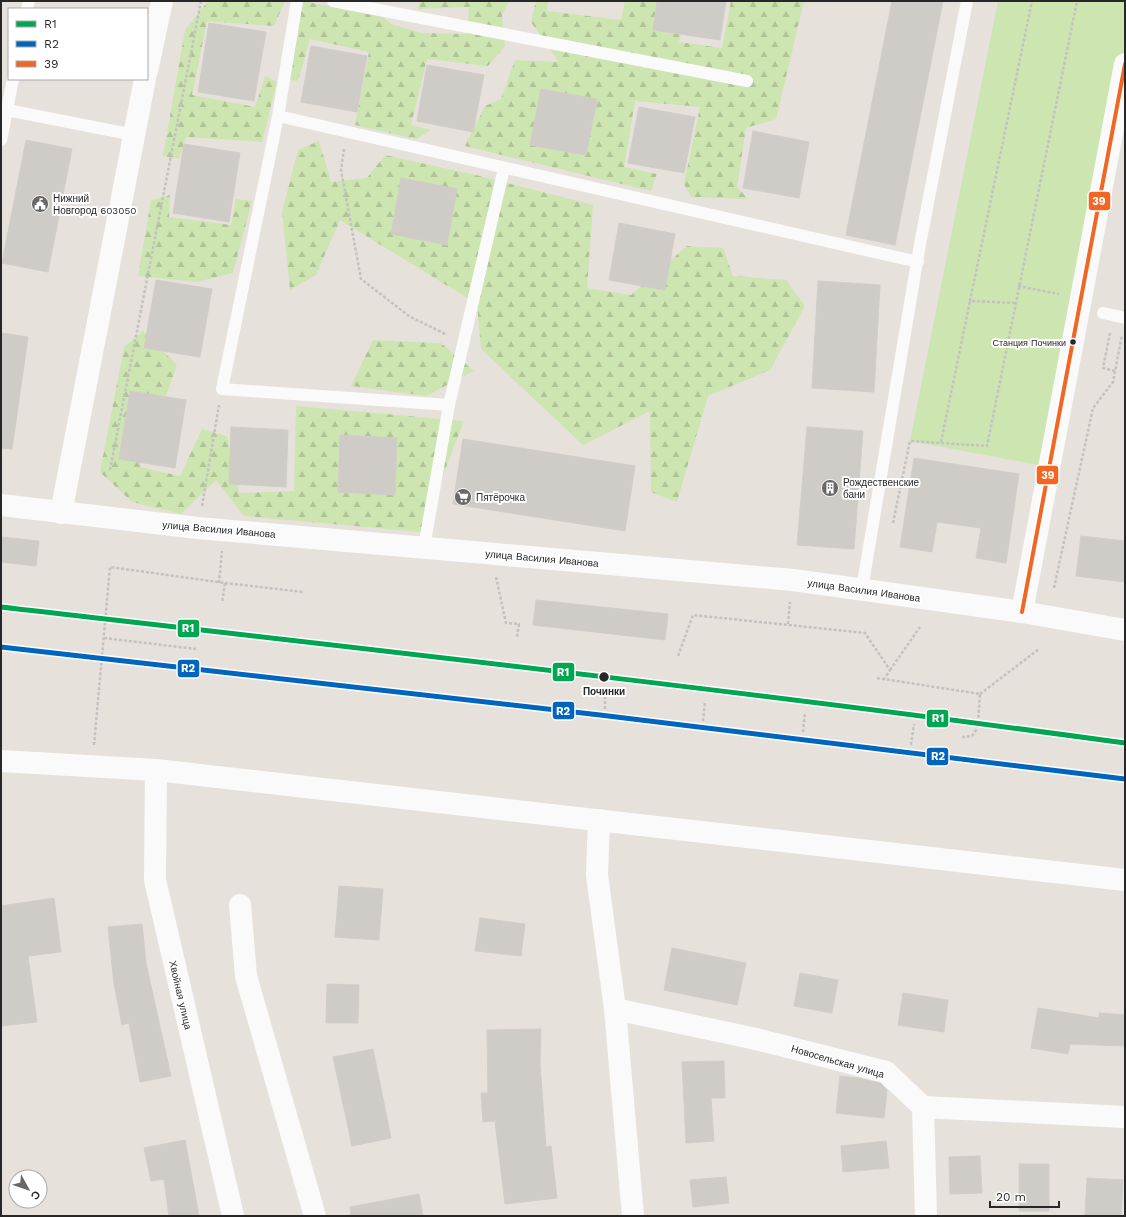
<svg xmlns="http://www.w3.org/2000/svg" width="1126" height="1217" viewBox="0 0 1126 1217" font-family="'Work Sans',sans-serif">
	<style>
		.grass { fill: #cde5b1 }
		.forest { fill: url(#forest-firs) }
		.building { fill: #cfcbc7; stroke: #d2cdc8 }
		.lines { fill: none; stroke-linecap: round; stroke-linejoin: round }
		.path { stroke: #c2c2c1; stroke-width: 2.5; stroke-dasharray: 3 2; stroke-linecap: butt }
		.lane { stroke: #fbfafa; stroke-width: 12 }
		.street { stroke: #fbfafa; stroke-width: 22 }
		.secondary { stroke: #fbfafa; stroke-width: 22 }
		.rail-casing { stroke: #dcdcdd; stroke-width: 4.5 }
		.rail { stroke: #fff; stroke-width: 3; stroke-dasharray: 9; stroke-linecap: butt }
		.bus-1-casing { stroke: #fff; stroke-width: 7 }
		.bus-1 { stroke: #f26522; stroke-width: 4 }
		.rail-1-casing { stroke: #fff; stroke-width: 8 }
		.rail-2-casing { stroke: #fff; stroke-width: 8 }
		.rail-1 { stroke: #00a651; stroke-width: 5 }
		.rail-2 { stroke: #0065bd; stroke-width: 5 }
		.bus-dot { fill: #272727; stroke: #fff; stroke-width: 1.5 }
		.labels { text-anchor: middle; stroke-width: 4; stroke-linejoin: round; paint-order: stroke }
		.bus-label { font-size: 9px; fill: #272727; stroke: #fff; text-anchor: end }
		.poi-label { font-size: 10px; fill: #272727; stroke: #fff; text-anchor: start }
		.street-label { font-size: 10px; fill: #272727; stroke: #fff }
		.stop-label { font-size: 10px; font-weight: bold; fill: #272727; stroke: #fff }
		.line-badge { stroke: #fff; stroke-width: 1.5 }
		.badge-label { font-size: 11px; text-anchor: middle; font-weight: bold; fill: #fff }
	</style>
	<defs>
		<pattern id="forest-firs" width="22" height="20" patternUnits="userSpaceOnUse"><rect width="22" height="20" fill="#cde5b1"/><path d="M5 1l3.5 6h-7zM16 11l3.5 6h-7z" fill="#b0c498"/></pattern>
	</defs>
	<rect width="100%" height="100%" fill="#e7e1dc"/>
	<path class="grass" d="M998 1H1125V64L1049 467 910 441Z"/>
	<path class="forest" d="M208 1H285L274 26 207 21 192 95 255 107 265 76 277 82 262 142 186 137 179 159 163 156 185 30Z
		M303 1 382 17 393 25 422 33 467 34 469 7 418 9 419 1H509L502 15 505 46 488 66 427 59 411 125 431 130 416 139 355 125 369 52 310 39 298 81 290 80Z
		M536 1H548L547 11 621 20 625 1H690L679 42 722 48 731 1H804L776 119 746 128 737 187 748 199 691 197 684 184 700 107 635 101 624 167 657 174 651 191 465 146 485 106 501 99 515 60 559 62 531 22Z
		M319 141 331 182 367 178 385 155 480 176 593 205 587 288 631 295 687 246 723 248 733 276 786 280 805 306 770 370 708 396 677 502 651 492 650 411 583 445 481 349 477 304 340 220 316 275 290 290 282 212 298 150Z
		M170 195 169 217 231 225 236 199 252 201 233 273 197 282 138 276 151 200Z
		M143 331 177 365 140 467 180 476 202 429 227 436 239 493 294 491 296 406 464 421 421 532 244 516 216 480 181 514 132 502 100 472 124 347Z
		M373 340 441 343 474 371 426 396 351 386Z"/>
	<path class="building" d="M657 1H726L720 40 653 30Z
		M892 1H943L895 245 846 235Z
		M209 23 266 32 254 101 198 92Z
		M311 46 367 56 357 112 301 102Z
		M427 65 484 75 473 132 417 121Z
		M541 89 597 99 586 155 530 145Z
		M639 107 695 117 684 173 628 163Z
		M753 131 809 142 799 198 743 188Z
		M26 140 72 149 48 272 2 263Z
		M184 144 240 153 229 222 173 213Z
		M401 178 457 189 447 245 391 234Z
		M619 223 675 234 665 290 609 280Z
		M156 280 212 289 200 357 144 348Z
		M818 281 880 285 874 392 812 388Z
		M1 333 28 337 12 449 1 448Z
		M130 391 186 400 175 468 119 459Z
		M231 427 288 430 286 487 229 484Z
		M807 427 863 431 854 549 797 545Z
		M340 435 397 438 395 495 338 492Z
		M463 439 635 466 625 531 453 504Z
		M914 458 1019 474 1006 563 976 558 981 528 937 522 932 552 900 547Z
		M1081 536 1125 541V582L1076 576Z
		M1 537 39 541 36 566 1 562Z
		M536 600 668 614 665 640 533 625Z
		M339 886 383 889 379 940 335 937Z
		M54 898 61 952 28 956 37 1022 1 1026V906Z
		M480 918 525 924 521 956 475 951Z
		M142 924 146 963 171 1076 140 1082 129 1023 122 1025 114 984 108 927Z
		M672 948 746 963 737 1005 664 990Z
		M800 973 838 980 832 1013 794 1006Z
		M327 984 359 985 358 1023H326Z
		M903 993 948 1000 944 1032 898 1025Z
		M1038 1008 1099 1018V1013L1125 1015V1046L1070 1044 1068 1054 1031 1048Z
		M541 1029 540 1063 546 1147 551 1146 557 1198 505 1204 495 1121 483 1122 481 1093H488L487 1030Z
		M373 1049 391 1138 352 1146 333 1057Z
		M724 1061 725 1098H711L714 1141 686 1143 682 1062Z
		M840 1076 857 1078 880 1083 887 1090 884 1118 836 1113Z
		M185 1140 199 1216H169L164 1179 151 1181 144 1148Z
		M886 1141 889 1168 843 1172 841 1146Z
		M980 1156 982 1193 950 1194 949 1157Z
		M1019 1164H1049V1211H1019Z
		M726 1177 729 1203 693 1207 690 1180Z
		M1087 1178 1123 1180 1121 1216 1085 1215Z
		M419 1194 423 1216H351L350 1207Z"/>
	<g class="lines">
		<path class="path" d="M344 149 341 170 361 279 409 316 447 335
			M1018 286 1059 294
			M1015 303 970 301 1032 1
			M1110 333 1103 368 1115 371
			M941 442 970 301
			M110 470 201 1
			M202 506 219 405
			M893 523 910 441 987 446 1077 1
			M496 577 506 623 519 624 517 637
			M219 583 222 551
			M225 583 303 592
			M1054 588 1093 408 1113 382 1122 335
			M788 624 790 602
			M104 638 196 649
			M678 656 693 615 865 633 890 670 885 678
			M890 670 920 627
			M877 678 980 694 978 723 976 730 972 736 962 737
			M980 694 1039 649
			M605 709V690
			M703 721 705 701
			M803 732 805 712
			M94 745 110 567 225 583 222 603
			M911 745 914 724"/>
		<path class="lane" d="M297 1 278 116 918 262
			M333 1 747 81
			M27 9 29 1
			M7 110 134 135
			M278 116 222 389 449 405
			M1 140 13 79
			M1103 313 1125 318
			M424 547 449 405 504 168
			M862 589 920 244 967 1"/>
		<path class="street" d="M147 71 162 1
			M1 505 198 528 793 580 1022 612
			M61 513 145 79
			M156 770 155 880 233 1216
			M599 820 597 875 615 1009 633 1216
			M240 905 246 976 315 1216
			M615 1009 756 1039 886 1072 923 1107 1125 1117
			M923 1107 926 1216"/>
		<path class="secondary" d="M1125 64 1022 612 1125 630
			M1 761 156 770 1125 880"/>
		<g class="rail-casing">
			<path id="rail" d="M600 715 1125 779"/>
		</g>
		<use href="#rail" class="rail"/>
		<g class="bus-1-casing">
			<path id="bus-1" d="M1022 612 1125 64"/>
		</g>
		<use href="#bus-1" class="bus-1"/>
		<g class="rail-1-casing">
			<path id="rail-1" d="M1 607C376 650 751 692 1125 743"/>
		</g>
		<g class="rail-2-casing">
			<path id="rail-2" d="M1 647 600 715 1125 779"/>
		</g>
		<use href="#rail-1" class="rail-1"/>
		<use href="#rail-2" class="rail-2"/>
	</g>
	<defs>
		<g id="civic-disc" transform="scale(0.9)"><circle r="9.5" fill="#6a6866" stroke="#fff"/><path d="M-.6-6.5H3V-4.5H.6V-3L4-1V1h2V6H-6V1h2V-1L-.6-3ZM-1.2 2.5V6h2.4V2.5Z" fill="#fff"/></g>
		<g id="building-disc" transform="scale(0.9)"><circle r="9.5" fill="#6a6866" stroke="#fff"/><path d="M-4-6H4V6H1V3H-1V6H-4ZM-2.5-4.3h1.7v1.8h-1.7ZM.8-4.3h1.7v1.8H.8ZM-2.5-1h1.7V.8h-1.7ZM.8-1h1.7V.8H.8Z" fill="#fff"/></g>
		<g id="supermarket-disc" transform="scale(0.9)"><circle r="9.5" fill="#6a6866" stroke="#fff"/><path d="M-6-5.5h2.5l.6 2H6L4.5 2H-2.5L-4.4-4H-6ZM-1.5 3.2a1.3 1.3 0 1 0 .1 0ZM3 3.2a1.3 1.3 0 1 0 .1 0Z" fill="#fff"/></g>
	</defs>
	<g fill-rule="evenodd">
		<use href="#civic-disc" x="40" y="204"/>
		<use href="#building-disc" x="830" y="488"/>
		<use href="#supermarket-disc" x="463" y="497"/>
	</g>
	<g class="bus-dot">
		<circle cx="1073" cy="342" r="3.5"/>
		<circle cx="604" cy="677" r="5.5"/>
	</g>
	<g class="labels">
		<g class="bus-label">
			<text x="1066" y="346">Станция Починки</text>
		</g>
		<g class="poi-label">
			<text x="53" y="202">Нижний<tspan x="53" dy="12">Новгород 603050</tspan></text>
			<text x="843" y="486">Рождественские<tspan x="843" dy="12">бани</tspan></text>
			<text x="476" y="501">Пятёрочка</text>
		</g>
		<g class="street-label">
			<text transform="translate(219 529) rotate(5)" y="4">улица Василия Иванова</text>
			<text transform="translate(542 558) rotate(5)" y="4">улица Василия Иванова</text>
			<text transform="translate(864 590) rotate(8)" y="4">улица Василия Иванова</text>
			<text transform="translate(181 995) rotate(77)" y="4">Хвойная улица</text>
			<text transform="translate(838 1061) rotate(16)" y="4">Новосельская улица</text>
		</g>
		<g class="stop-label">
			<text x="604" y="695">Починки</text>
		</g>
	</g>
	<g class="line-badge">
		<rect x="1088" y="191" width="23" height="20" rx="4" fill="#f26522"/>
		<rect x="1036" y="465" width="23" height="20" rx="4" fill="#f26522"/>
		<rect x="177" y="619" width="23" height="19" rx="4" fill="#00a651"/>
		<rect x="177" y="659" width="23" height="19" rx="4" fill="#0065bd"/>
		<rect x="552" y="662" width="23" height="20" rx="4" fill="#00a651"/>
		<rect x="552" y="701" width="23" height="19" rx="4" fill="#0065bd"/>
		<rect x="926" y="709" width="23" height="19" rx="4" fill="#00a651"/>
		<rect x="926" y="747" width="23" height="19" rx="4" fill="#0065bd"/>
	</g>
	<g class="badge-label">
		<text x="1099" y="205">39</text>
		<text x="1048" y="479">39</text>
		<text x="188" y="632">R1</text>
		<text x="188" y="672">R2</text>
		<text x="563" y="676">R1</text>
		<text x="563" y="715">R2</text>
		<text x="938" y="722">R1</text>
		<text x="938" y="760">R2</text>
	</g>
	<rect width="1126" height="1217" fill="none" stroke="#272727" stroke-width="4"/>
	<rect x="8" y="8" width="140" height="72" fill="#ffffff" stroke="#a9a9a9"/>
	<rect x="16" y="21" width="20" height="6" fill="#00a651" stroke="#a9a9a9"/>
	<text x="44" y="28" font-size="12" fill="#272727">R1</text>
	<rect x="16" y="41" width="20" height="6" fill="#0065bd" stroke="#a9a9a9"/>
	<text x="44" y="48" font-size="12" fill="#272727">R2</text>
	<rect x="16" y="61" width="20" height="6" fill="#f26522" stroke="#a9a9a9"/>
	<text x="44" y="68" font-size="12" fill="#272727">39</text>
	<g transform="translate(28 1189) rotate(130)"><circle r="19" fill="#ffffff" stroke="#a9a9a9"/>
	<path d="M0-3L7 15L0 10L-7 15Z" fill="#6a6866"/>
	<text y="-6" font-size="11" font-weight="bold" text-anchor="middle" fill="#272727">С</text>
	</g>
	<path d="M990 1201v6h69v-6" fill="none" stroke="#272727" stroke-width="2"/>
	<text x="996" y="1201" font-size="12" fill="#272727" stroke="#ffffff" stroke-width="3" paint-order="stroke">20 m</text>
</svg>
